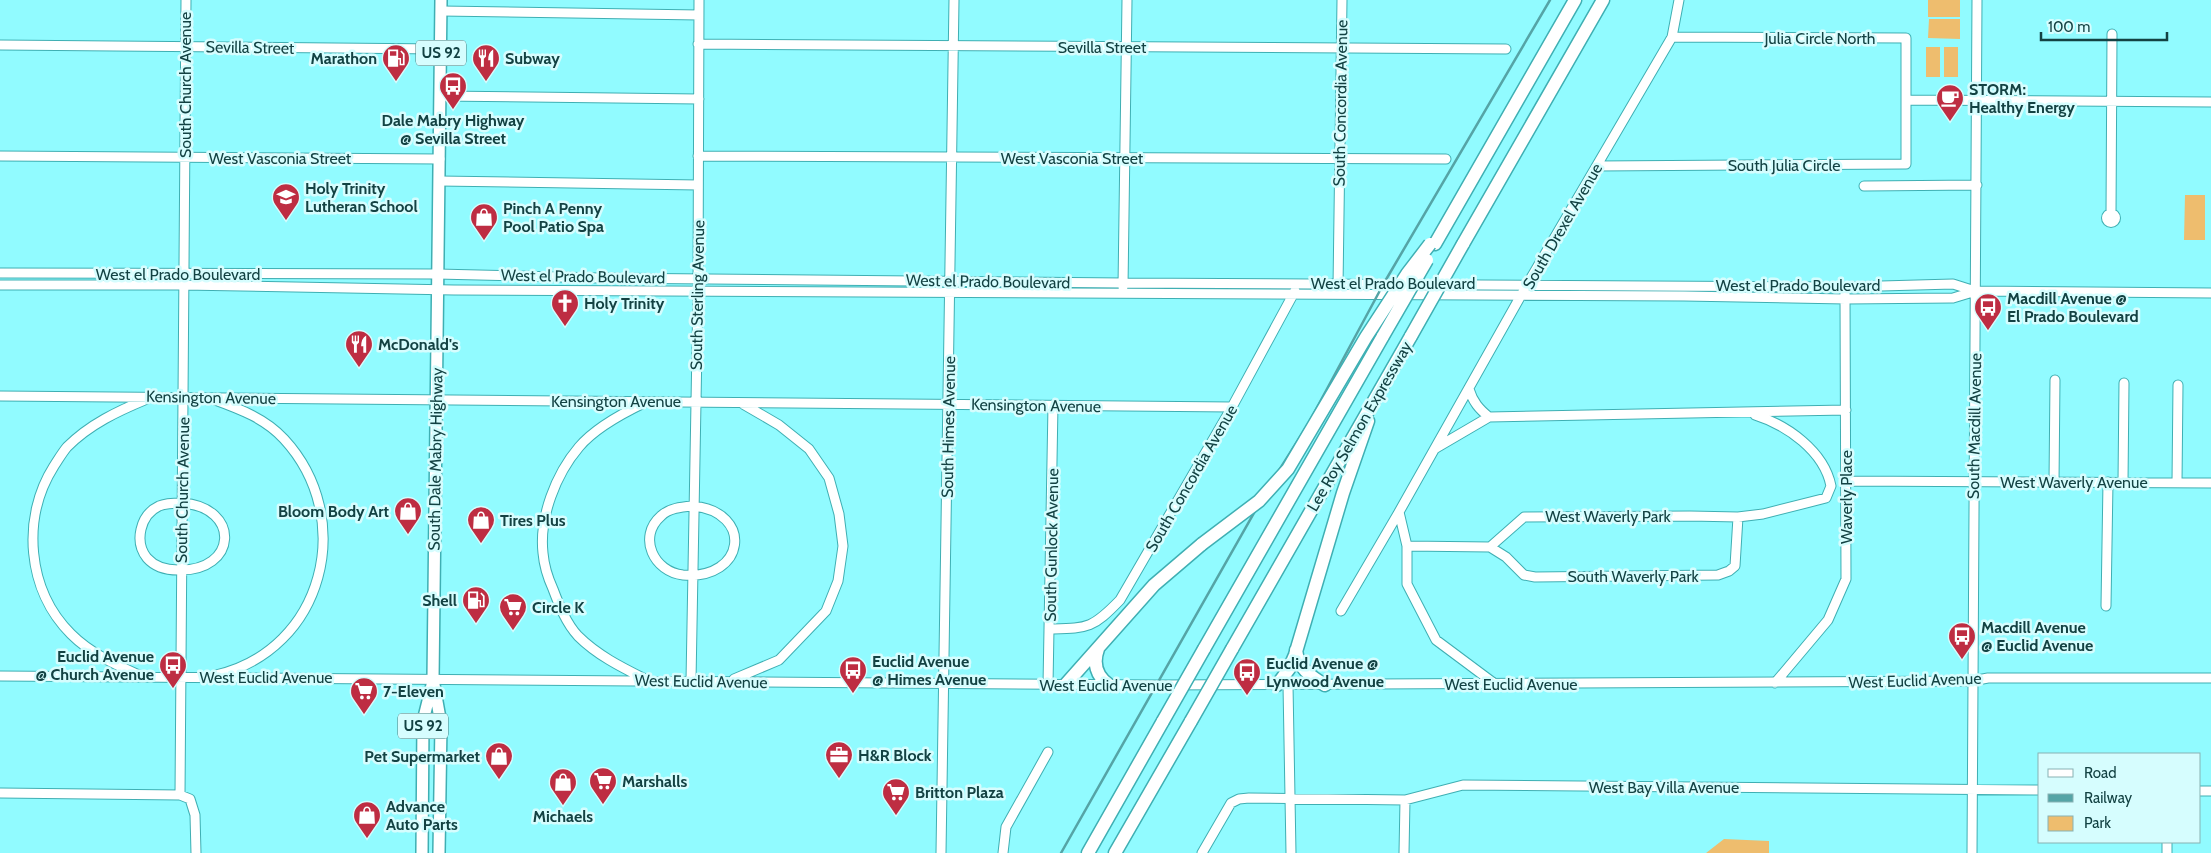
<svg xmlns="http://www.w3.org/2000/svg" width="2211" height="853" viewBox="0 0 2211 853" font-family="Cabin,sans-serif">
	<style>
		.green { fill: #eebd6e }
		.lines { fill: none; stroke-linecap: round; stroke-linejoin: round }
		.minor-casing { stroke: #3fafb3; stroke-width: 11 }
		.major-casing { stroke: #3fafb3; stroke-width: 14 }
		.highway-casing { stroke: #3fafb3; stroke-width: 15 }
		.minor { stroke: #fff; stroke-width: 9 }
		.major { stroke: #fff; stroke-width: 11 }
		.highway { stroke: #fff; stroke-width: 12 }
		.rail { stroke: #55a4a6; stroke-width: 2.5 }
		.highway-bridge-casing { stroke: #3fafb3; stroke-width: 15; stroke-linecap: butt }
		.highway-bridge { stroke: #fff; stroke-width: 12 }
		.labels { text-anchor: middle; stroke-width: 5; stroke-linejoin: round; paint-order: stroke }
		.shield { fill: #d6fdfe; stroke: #4e7a7b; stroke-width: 1 }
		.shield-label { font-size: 15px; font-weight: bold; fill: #134243 }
		.street-label { font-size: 16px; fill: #134243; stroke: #d6fdfe }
		.poi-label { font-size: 16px; font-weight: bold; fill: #134243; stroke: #d6fdfe; text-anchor: start }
	</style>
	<rect width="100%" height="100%" fill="#91fbff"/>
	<path class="green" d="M1928 0H1960V17H1928Z
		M1929 19H1960V39L1928 38Z
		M1926 47H1940V77H1926Z
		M1944 47H1958V77H1944Z
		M2185 195H2205V240H2184Z
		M1724 839 1769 841V853H1706Z"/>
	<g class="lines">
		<g class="minor-casing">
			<path id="minor" d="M441 11 699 15
				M698 44 1506 49
				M0 45 441 49
				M440 96 699 99
				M1906 100 2211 102
				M0 156 440 159
				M698 156 1446 159
				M1597 166 1906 164V38L1672 37
				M439 181 698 185
				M1864 186 1977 185
				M2106.5 218a4.5 4.5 0 1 1 9 0a4.5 4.5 0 1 1-9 0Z
				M2111 214 2112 34
				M0 273 437 274 599 278 1123 283 1845 287 1953 284 1975 291
				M0 285H183L454 290 1684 296 1846 299 1953 298 1976 291 2211 293
				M1123 287 1127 0
				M1338 287 1342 0
				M1469 389C1473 402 1479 409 1489 417
				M0 396 1232 407
				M215 400C240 409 266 419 284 439 357 518 324 650 216 675
				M644 403C621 414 595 428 579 447 556 474 539 517 543 553 544 565 548 578 553 589 559 605 566 623 578 636 597 655 621 667 645 679
				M1755 415C1787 425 1824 451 1831 486
				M1436 448 1489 417 1846 410
				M1846 481 2211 483
				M2054 482 2055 380
				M2123 482 2124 383
				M2177 482 2178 385
				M182 503C241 507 238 572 178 570 166 570 155 567 147 558 134 542 140 515 159 506 166 503 174 503 182 503Z
				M693 506C754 512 746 580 683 575 654 572 637 537 661 516 669 508 682 507 693 506Z
				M1407 546 1490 547
				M1490 547 1524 517 1690 516 1738 517 1763 514 1826 498 1831 486
				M1490 547 1506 557 1524 575 1535 577 1718 575 1729 571 1735 566 1738 517
				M2106 606 2108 482
				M1341 611 1399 512
				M1049 629C1088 628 1092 629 1120 600L1232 407 1295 291
				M139 675C114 664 90 653 71 634 27 590 21 518 54 466 58 460 62 453 67 447 90 424 118 411 147 399
				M0 676 1157 685 1972 681 1988 678H2211
				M734 679 779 660 826 611 838 581 843 546 839 514 829 478 809 449 779 425 743 404
				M691 681 698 291 699 0
				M1775 683 1828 620 1846 579 1845 294
				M1495 684 1436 640 1407 584V546L1399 512 1528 283 1672 37 1679 0
				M1048 685 1053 405
				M1288 685 1291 853
				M2200 791H2211
				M0 793 180 795 190 799 195 815 196 853
				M180 795 186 0
				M941 853 954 0
				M1003 853 1006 827 1048 752
				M1202 853 1231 803 1239 799 1249 798 1405 800 1463 785 2040 790
				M1404 853 1405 800
				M1972 853 1977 0
				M2167 853V842"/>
		</g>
		<g class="major-casing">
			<path id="major" d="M422 853 423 721 432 685
				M439 853 441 724 433 679 441 0"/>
		</g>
		<g class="highway-casing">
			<path id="highway" d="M1435 244 1575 0
				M1463 244 1603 0
				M1098 649C1093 663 1096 676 1109 685
				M1204 649 1383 336
				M1232 649 1411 336
				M1296 650C1298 668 1310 676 1325 685
				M1066 684 1154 585 1202 544
				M1277 685 1289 669 1295 655 1343 493 1368 421
				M1088 853 1163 721
				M1115 853 1191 721"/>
		</g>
		<use href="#minor" class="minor"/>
		<use href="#major" class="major"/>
		<use href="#highway" class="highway"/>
		<path class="rail" d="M1061 853 1271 483 1307 426 1384 283 1550 0"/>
		<g class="highway-bridge-casing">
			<path id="highway-bridge" d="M1383 336 1427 260
				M1411 336 1463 244
				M1202 544 1259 501 1288 469 1366 337 1407 274 1430 244
				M1163 721 1204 649
				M1191 721 1232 649"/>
		</g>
		<use href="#highway-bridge" class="highway-bridge"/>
	</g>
	<defs>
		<g id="fuel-pin" transform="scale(1.4375)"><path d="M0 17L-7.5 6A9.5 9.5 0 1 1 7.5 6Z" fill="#be2d42" stroke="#d6fdfe"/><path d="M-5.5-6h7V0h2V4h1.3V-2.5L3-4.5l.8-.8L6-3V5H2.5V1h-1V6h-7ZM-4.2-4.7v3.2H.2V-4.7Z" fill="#fff"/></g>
		<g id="restaurant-pin" transform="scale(1.4375)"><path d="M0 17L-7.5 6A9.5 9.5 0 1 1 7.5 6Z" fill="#be2d42" stroke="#d6fdfe"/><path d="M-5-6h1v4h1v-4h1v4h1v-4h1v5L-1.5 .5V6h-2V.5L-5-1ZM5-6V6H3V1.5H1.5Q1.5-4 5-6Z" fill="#fff"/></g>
		<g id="bus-pin" transform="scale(1.4375)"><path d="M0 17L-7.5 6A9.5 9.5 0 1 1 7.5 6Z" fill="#be2d42" stroke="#d6fdfe"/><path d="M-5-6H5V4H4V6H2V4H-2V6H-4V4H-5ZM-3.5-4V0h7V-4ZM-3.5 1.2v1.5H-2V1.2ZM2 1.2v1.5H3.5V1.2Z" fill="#fff"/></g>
		<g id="cafe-pin" transform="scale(1.4375)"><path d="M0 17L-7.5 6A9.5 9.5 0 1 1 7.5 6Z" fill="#be2d42" stroke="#d6fdfe"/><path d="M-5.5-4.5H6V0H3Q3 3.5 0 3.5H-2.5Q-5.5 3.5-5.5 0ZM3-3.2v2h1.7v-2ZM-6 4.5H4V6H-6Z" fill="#fff"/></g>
		<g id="school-pin" transform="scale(1.4375)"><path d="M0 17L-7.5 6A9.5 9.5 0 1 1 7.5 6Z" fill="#be2d42" stroke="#d6fdfe"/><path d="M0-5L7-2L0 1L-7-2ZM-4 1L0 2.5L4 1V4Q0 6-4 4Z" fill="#fff"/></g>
		<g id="shop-pin" transform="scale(1.4375)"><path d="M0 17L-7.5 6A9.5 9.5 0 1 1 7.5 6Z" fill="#be2d42" stroke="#d6fdfe"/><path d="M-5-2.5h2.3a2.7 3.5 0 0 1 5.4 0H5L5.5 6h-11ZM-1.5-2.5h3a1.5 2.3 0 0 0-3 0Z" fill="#fff"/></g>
		<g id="church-pin" transform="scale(1.4375)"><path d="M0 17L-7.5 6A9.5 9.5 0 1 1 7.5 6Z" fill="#be2d42" stroke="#d6fdfe"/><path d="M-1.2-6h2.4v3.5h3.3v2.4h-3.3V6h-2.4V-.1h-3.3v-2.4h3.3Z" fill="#fff"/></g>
		<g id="supermarket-pin" transform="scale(1.4375)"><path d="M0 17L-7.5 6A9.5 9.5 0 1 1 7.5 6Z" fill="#be2d42" stroke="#d6fdfe"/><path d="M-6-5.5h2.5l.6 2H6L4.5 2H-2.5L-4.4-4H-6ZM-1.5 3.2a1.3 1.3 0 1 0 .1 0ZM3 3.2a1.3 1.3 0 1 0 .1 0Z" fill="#fff"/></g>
		<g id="office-pin" transform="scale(1.4375)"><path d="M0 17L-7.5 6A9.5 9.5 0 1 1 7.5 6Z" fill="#be2d42" stroke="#d6fdfe"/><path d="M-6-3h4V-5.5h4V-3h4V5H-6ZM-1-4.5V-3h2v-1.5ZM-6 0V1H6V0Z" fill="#fff"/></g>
	</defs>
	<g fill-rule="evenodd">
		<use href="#fuel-pin" x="396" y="58"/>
		<use href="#restaurant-pin" x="486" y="58"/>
		<use href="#bus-pin" x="453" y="86"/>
		<use href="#cafe-pin" x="1950" y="98"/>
		<use href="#school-pin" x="286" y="197"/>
		<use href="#shop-pin" x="484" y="217"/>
		<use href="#church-pin" x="565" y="303"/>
		<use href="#bus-pin" x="1988" y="307"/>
		<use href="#restaurant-pin" x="359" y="344"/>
		<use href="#shop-pin" x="408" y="511"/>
		<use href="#shop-pin" x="481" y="520"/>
		<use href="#fuel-pin" x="476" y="600"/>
		<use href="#supermarket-pin" x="513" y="607"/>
		<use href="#bus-pin" x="1962" y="636"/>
		<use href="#bus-pin" x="173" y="665"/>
		<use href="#bus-pin" x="853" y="670"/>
		<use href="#bus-pin" x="1247" y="672"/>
		<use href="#supermarket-pin" x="364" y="691"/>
		<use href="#office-pin" x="839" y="755"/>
		<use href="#shop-pin" x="499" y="756"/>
		<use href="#supermarket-pin" x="603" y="781"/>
		<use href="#shop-pin" x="563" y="782"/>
		<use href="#supermarket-pin" x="896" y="792"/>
		<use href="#shop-pin" x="367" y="815"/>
	</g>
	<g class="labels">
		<g class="shield">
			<rect x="416" y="40.5" width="50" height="25" rx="4"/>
			<rect x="398" y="713.5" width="50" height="25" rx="4"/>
		</g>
		<g class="shield-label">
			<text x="441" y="58">US 92</text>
			<text x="423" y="731">US 92</text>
		</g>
		<g class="street-label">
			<text x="1820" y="44">Julia Circle North</text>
			<text transform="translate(250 47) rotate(1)" y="6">Sevilla Street</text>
			<text x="1102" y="53">Sevilla Street</text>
			<text transform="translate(185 85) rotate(-90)" y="6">South Church Avenue</text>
			<text transform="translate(1340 103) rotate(-89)" y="6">South Concordia Avenue</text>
			<text x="280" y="164">West Vasconia Street</text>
			<text x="1072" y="164">West Vasconia Street</text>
			<text x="1784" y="171">South Julia Circle</text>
			<text transform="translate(1562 226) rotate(-60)" y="6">South Drexel Avenue</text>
			<text x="178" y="280">West el Prado Boulevard</text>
			<text transform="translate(583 276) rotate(1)" y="6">West el Prado Boulevard</text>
			<text transform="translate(988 281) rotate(1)" y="6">West el Prado Boulevard</text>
			<text x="1393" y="289">West el Prado Boulevard</text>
			<text x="1798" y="291">West el Prado Boulevard</text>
			<text transform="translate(697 295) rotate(-89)" y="6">South Sterling Avenue</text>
			<text transform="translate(211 397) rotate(1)" y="6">Kensington Avenue</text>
			<text x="616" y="407">Kensington Avenue</text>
			<text transform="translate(1036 405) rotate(1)" y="6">Kensington Avenue</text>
			<text transform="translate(1359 426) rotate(-60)" y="6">Lee Roy Selmon Expressway</text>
			<text transform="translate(1974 426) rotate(-89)" y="6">South Macdill Avenue</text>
			<text transform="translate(948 427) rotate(-89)" y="6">South Himes Avenue</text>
			<text transform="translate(435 459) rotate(-89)" y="6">South Dale Mabry Highway</text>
			<text transform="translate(1191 478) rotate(-60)" y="6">South Concordia Avenue</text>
			<text x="2074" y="488">West Waverly Avenue</text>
			<text transform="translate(182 490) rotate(-89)" y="6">South Church Avenue</text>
			<text transform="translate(1846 497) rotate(-90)" y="6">Waverly Place</text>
			<text x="1608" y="522">West Waverly Park</text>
			<text transform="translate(1051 545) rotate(-89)" y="6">South Gunlock Avenue</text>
			<text x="1633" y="582">South Waverly Park</text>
			<text x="266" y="683">West Euclid Avenue</text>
			<text transform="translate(1915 680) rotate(-2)" y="6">West Euclid Avenue</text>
			<text transform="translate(701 681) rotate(1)" y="6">West Euclid Avenue</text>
			<text x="1511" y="690">West Euclid Avenue</text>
			<text x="1106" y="691">West Euclid Avenue</text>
			<text x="1664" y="793">West Bay Villa Avenue</text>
		</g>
		<g class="poi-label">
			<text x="377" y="64" text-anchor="end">Marathon</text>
			<text x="505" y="64">Subway</text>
			<text x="1969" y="95">STORM:<tspan x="1969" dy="18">Healthy Energy</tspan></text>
			<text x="453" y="126" text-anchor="middle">Dale Mabry Highway<tspan x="453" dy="18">@ Sevilla Street</tspan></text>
			<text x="305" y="194">Holy Trinity<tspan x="305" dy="18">Lutheran School</tspan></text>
			<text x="503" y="214">Pinch A Penny<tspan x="503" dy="18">Pool Patio Spa</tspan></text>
			<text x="2007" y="304">Macdill Avenue @<tspan x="2007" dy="18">El Prado Boulevard</tspan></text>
			<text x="584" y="309">Holy Trinity</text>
			<text x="378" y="350">McDonald's</text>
			<text x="389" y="517" text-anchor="end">Bloom Body Art</text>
			<text x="500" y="526">Tires Plus</text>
			<text x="457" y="606" text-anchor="end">Shell</text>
			<text x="532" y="613">Circle K</text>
			<text x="1981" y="633">Macdill Avenue<tspan x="1981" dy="18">@ Euclid Avenue</tspan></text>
			<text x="154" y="662" text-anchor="end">Euclid Avenue<tspan x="154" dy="18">@ Church Avenue</tspan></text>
			<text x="872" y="667">Euclid Avenue<tspan x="872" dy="18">@ Himes Avenue</tspan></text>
			<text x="1266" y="669">Euclid Avenue @<tspan x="1266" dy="18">Lynwood Avenue</tspan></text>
			<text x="383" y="697">7-Eleven</text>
			<text x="858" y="761">H&amp;R Block</text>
			<text x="480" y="762" text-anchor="end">Pet Supermarket</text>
			<text x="622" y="787">Marshalls</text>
			<text x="915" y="798">Britton Plaza</text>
			<text x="386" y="812">Advance<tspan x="386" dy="18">Auto Parts</tspan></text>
			<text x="563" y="822" text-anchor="middle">Michaels</text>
		</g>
	</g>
	<rect x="2038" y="753" width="162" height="90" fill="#d6fdfe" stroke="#88b2b3"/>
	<rect x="2048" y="769" width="25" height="8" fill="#ffffff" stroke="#88b2b3"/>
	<text x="2084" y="778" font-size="15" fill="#134243">Road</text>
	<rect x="2048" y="794" width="25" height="8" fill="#55a4a6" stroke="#88b2b3"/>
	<text x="2084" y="803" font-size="15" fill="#134243">Railway</text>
	<rect x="2048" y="816" width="25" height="15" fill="#eebd6e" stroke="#88b2b3"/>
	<text x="2084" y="828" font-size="15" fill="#134243">Park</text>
	<path d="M2041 32v8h126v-8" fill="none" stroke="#134243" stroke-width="2.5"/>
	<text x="2048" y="32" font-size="15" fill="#134243" stroke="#d6fdfe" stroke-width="4" paint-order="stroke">100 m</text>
</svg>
